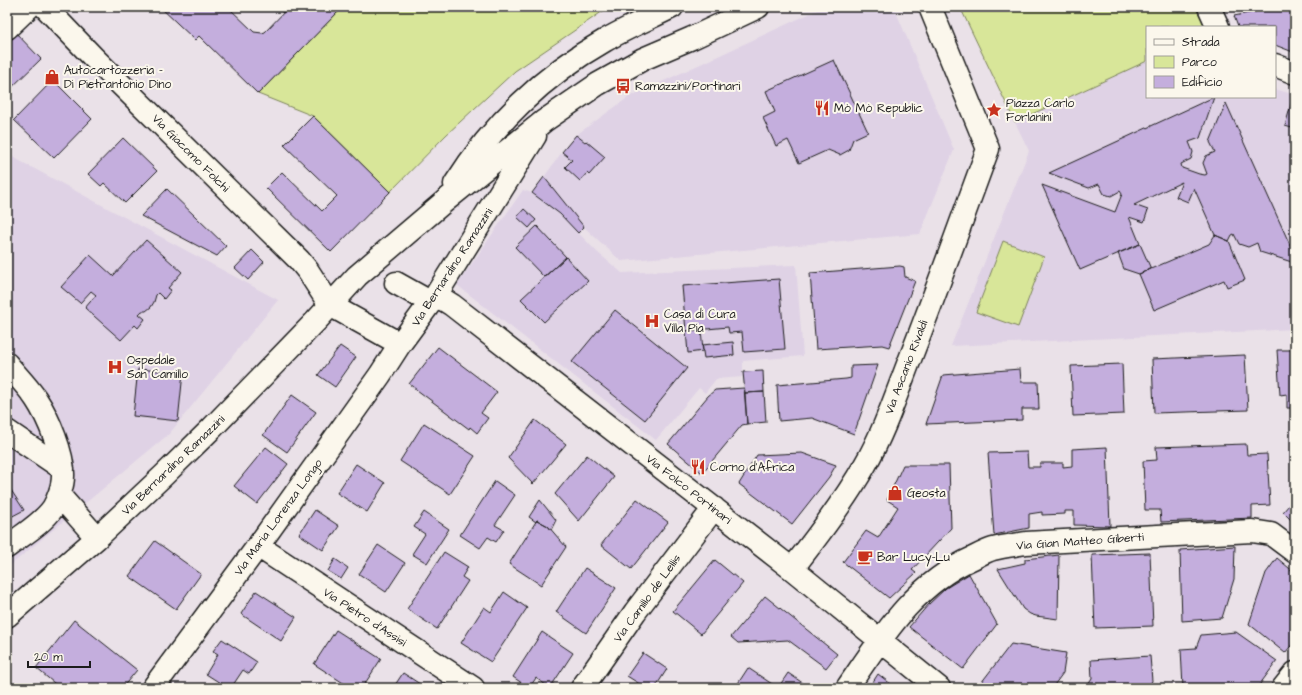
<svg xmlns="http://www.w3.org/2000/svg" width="1302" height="695" viewBox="0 0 1302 695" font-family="'Architects Daughter',sans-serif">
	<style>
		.built { fill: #dfd2e5 }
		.green { fill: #d8e699; stroke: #7a815a }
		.building { fill: #c4aedd; stroke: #1c1c1c }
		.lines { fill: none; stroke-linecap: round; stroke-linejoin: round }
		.minor-casing { stroke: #1c1c1c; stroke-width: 25 }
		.minor { stroke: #fbf7ec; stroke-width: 22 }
		.labels { text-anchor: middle; stroke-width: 4; stroke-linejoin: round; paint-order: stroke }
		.poi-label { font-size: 12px; fill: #1c1c1c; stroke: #fbf7ec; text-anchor: start }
		.street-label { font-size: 12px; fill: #1c1c1c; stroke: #fbf7ec }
	</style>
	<rect width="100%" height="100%" fill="#eae1e8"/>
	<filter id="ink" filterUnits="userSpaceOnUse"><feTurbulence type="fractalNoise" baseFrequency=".025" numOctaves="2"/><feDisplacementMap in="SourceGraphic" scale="8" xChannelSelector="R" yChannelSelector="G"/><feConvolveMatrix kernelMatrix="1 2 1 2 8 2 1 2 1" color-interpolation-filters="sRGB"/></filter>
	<g filter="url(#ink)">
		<path class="built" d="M824 7H894L954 150 920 234 621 261 584 227 544 177 562 152 576 135 629 97Z
			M1147 61V97H1275V89L1295 95V329L951 346 1029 151 1015 122Z
			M7 154 278 300 169 434 7 568Z
			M523 190 532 193 560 214 597 252 622 273 796 265 803 356 743 361V377L716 379 705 393 699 388 656 440 457 285Z"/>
		<path class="green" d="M333 7H609L515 71 446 135 390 192 313 116 258 94 338 12Z
			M960 7H1200L1211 27H1147V61L1015 122Z
			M1003 241 1044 257 1018 327 976 312Z"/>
		<path class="building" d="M160 7H228L254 32 262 33 265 32 289 7H333L338 12 258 94 199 36 195 40Z
			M276 7H289L283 13Z
			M1279 7H1293L1295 17V51L1293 52 1275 45V27H1238L1234 16Z
			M14 31 41 59 7 92V38Z
			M834 60 868 132 853 139 849 150 840 155 828 150 799 163 788 140 776 146 763 118 775 112 766 91Z
			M53 80 92 119 54 158 14 120Z
			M1214 97 1200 138 1189 142 1193 152 1191 159 1181 164 1182 168 1199 174 1205 175 1207 174 1203 163 1206 156 1215 152 1210 142 1226 103 1295 256V263L1260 252 1257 243 1248 247 1239 244 1234 234 1232 235 1229 241 1215 235 1194 188 1188 202 1176 197 1182 182 1134 205 1148 210 1144 222 1129 217 1140 244 1080 270 1042 185 1115 212 1122 194 1120 191 1111 196 1104 194 1099 184 1089 188 1049 173Z
			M1292 101H1295V129L1285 126Z
			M313 116 390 192 331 252 266 188 282 172 322 211 337 196 284 145Z
			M576 135 585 142 586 141 605 157 589 175 587 173 580 181 565 167 572 160 562 152Z
			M123 138 157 171 125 203 104 183 101 186 88 174Z
			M544 177 584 227 578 233 560 214 532 193Z
			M167 189 226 246 217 256 141 216Z
			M524 209 536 220 529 228 517 217Z
			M537 226 566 257 544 277 515 247Z
			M1215 235 1229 241 1245 280 1227 287 1224 280 1154 310 1139 274 1209 244Z
			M146 240 182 272 168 288 171 290 164 299 158 293 156 295 154 302 151 307 146 311H142L139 314 145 319 138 328 135 325 121 340 85 308 96 295 91 291 80 303 61 287 90 255 113 276Z
			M1140 244 1151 269 1139 274 1124 269 1118 253Z
			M252 250 264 262 248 280 235 268Z
			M566 257 588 281 544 322 521 299Z
			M900 266 904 267 905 277 915 281 889 347 882 345 816 349 810 273Z
			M779 279 785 349 744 352 742 332 729 333 728 327 686 331 682 286Z
			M615 310 687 368 645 420 572 362Z
			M701 329 703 351 688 353 686 331Z
			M733 342 734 355 704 358 702 345Z
			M340 346 356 357 335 387 318 375Z
			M438 347 497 392 481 413 488 418 477 433 470 427 469 429 409 384Z
			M1277 350H1295V408H1287V394L1280 395Z
			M1245 355 1248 410 1154 413 1152 359Z
			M1122 364 1124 414 1073 416 1071 366Z
			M878 365 854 434 812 418 779 421 777 385 846 379 851 378V366Z
			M138 369 183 373 178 421 133 416Z
			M1020 369 1021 382H1038L1039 409H1022V420L926 424 943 375Z
			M763 371 764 392 745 393 743 372Z
			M744 388 747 424 742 425 702 473 668 444 708 396 715 390Z
			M764 392 766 422 747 424 745 393Z
			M292 395 316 412 287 452 263 435Z
			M535 420 566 444 533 484 508 458Z
			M424 423 475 456 450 494 400 461Z
			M1246 444 1247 455 1267 454 1270 505 1252 506V518L1161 522 1160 510H1145L1143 461 1157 460 1156 447Z
			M266 447 288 464 257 504 234 486Z
			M1107 447 1110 526 1074 525V511H1065V514L1042 515V512L1029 514V528L994 535 988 453 1027 452 1028 467H1040V463H1063V467L1072 466V449Z
			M802 453 836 465 829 477 792 524 739 484 757 455Z
			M587 455 614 477 579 521 555 494Z
			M356 464 385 483 367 512 337 493Z
			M903 465H949L951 528 912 570 916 573 889 598 843 562 866 531 878 538 898 507 887 500Z
			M495 481 515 495 495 525 504 530 496 542 488 537 480 548 460 535Z
			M7 484 24 510 7 519Z
			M1295 498V524L1283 512Z
			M637 499 668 522 631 569 601 545Z
			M540 500 556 520 551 530 548 526 537 520 536 522 529 517Z
			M315 510 339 526 323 550 299 534Z
			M424 512 449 529 427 563 412 554 425 534 414 527Z
			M537 520 548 526 566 547 541 585 509 564Z
			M155 541 201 574 176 609 129 576Z
			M378 545 405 563 386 592 359 574Z
			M1235 546 1234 579 1222 618 1182 621 1180 550Z
			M444 552 468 567 462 577 468 581 437 629 407 609Z
			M1150 553 1153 626 1095 628 1092 555Z
			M1059 555 1058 619 1036 616 1030 614 1023 609 998 569 1025 563V559Z
			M1277 558 1295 573V641L1285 653 1249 624 1266 573Z
			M335 559 348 568 341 579 328 571Z
			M715 560 743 583 701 634 673 611Z
			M585 568 616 588 586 633 556 612Z
			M969 574 997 624 963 669 909 627 929 604 946 588Z
			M256 591 296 617 281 641 241 614Z
			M504 592 527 608 491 662 461 643 484 607 491 612Z
			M765 596 837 654 826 668 788 640 738 643 731 637Z
			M74 620 137 670 122 688H60L36 668Z
			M336 630 381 659 362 688H351L314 664Z
			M542 632 573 653 550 688 536 678 529 688 513 677Z
			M1236 632 1277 661 1257 688H1183L1181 649 1196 648 1201 635Z
			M222 639 257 662 249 674 243 670 231 688H228L206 674 218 654 213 651Z
			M1011 644 1066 653 1063 673 1052 688H987L981 683Z
			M643 653 667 669 655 688H646L627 676Z
			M1150 656 1152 681 1147 688H1086L1092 679 1091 660Z
			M748 668 778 688 788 673 810 688H735Z
			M403 673 426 688H393Z
			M878 674 896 688H869Z"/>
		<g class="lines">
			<g class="minor-casing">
				<path id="minor" d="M45 7 94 58 299 260 308 271 330 305 400 344
					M1209 7 1218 27
					M7 28 29 7
					M1275 65 1295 73
					M455 184C492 125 544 75 604 41 626 28 650 18 672 7
					M396 283 430 302
					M436 295 452 305 792 569 939 688
					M7 364C17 376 28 387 36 399 48 417 64 455 63 476 63 486 58 500 53 508 42 524 22 535 7 547
					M7 431 63 469
					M59 495 97 538
					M258 546 473 688
					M792 569C818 536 844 502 865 465 884 432 896 395 910 359 937 290 962 219 988 149L930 7
					M7 616 97 538 164 475 212 428 316 321 357 276 445 201 544 121 598 84 643 59 692 38 758 7
					M153 688 258 546 380 375 400 344 436 295 535 136
					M582 688 635 612 714 508
					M847 688C882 637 914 584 973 558 979 555 986 551 993 549 1003 546 1015 545 1026 543L1252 531 1271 534 1295 552
					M1283 688 1295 673"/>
			</g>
			<use href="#minor" class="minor"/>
		</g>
	</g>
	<defs>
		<g id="shop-bare" transform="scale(1.2)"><path d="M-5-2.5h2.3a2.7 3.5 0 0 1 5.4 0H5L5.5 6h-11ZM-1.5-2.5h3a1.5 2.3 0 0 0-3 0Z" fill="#c8321e" stroke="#fbf7ec" stroke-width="2.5" paint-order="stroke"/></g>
		<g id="bus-bare" transform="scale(1.2)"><path d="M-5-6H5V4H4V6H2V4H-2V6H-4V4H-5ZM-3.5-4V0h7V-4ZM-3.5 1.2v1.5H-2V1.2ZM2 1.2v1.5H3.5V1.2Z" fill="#c8321e" stroke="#fbf7ec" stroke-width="2.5" paint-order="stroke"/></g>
		<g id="restaurant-bare" transform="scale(1.2)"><path d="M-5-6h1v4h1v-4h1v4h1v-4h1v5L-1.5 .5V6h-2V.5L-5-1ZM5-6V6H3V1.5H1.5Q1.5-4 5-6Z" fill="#c8321e" stroke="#fbf7ec" stroke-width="2.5" paint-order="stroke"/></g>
		<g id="sight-bare" transform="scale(1.2)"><path d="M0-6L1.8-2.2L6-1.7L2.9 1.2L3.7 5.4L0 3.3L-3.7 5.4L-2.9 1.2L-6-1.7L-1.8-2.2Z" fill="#c8321e" stroke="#fbf7ec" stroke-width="2.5" paint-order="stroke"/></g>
		<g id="hospital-bare" transform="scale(1.2)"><path d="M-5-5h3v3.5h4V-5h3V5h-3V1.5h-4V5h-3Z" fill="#c8321e" stroke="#fbf7ec" stroke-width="2.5" paint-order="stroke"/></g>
		<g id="cafe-bare" transform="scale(1.2)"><path d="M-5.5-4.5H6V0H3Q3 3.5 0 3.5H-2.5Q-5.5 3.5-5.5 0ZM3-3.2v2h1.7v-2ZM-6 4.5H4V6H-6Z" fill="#c8321e" stroke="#fbf7ec" stroke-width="2.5" paint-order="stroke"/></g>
	</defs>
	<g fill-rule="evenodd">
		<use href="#shop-bare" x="52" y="77"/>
		<use href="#bus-bare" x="623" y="86"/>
		<use href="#restaurant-bare" x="822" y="108"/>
		<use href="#sight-bare" x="994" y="110"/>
		<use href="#hospital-bare" x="652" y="321"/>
		<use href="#hospital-bare" x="115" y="367"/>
		<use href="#restaurant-bare" x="698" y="467"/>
		<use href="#shop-bare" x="895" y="493"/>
		<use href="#cafe-bare" x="865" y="557"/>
	</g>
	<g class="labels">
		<g class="poi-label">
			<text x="64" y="74">Autocartozzeria -<tspan x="64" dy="14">Di Pietrantonio Dino</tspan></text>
			<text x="635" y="90">Ramazzini/Portinari</text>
			<text x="1006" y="107">Piazza Carlo<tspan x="1006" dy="14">Forlanini</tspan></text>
			<text x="834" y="112">Mò Mò Republic</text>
			<text x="664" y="318">Casa di Cura<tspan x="664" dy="14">Villa Pia</tspan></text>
			<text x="127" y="364">Ospedale<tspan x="127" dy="14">San Camillo</tspan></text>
			<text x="710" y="471">Corno d'Africa</text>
			<text x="907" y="497">Geosta</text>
			<text x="877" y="561">Bar Lucy-Lu</text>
		</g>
		<g class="street-label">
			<text transform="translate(191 153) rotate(45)" y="4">Via Giacomo Folchi</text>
			<text transform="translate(452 267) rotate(-57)" y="4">Via Bernardino Ramazzini</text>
			<text transform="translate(906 367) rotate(-69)" y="4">Via Ascanio Rivaldi</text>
			<text transform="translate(173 465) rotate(-44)" y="4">Via Bernardino Ramazzini</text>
			<text transform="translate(689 489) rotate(38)" y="4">Via Folco Portinari</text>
			<text transform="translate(278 517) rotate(-54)" y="4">Via Maria Lorenza Longo</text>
			<text transform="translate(1080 541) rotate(-4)" y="4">Via Gian Matteo Giberti</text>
			<text transform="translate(647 598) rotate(-54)" y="4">Via Camillo de Lellis</text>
			<text transform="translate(365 617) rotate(33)" y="4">Via Pietro d'Assisi</text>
		</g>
	</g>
	<rect width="1302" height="695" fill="none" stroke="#fbf7ec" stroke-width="24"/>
	<rect x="12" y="12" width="1278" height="671" fill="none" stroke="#1c1c1c" stroke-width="1.5" filter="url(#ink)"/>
	<rect x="1146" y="26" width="130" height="72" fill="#fbf7ec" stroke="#a29f99"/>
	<rect x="1154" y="39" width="20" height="6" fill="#fbf7ec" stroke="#a29f99"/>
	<text x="1182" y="46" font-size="12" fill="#1c1c1c">Strada</text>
	<rect x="1154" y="56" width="20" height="12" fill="#d8e699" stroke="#a29f99"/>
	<text x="1182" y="66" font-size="12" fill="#1c1c1c">Parco</text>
	<rect x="1154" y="76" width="20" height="12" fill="#c4aedd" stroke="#a29f99"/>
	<text x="1182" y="86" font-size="12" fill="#1c1c1c">Edificio</text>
	<path d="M28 661v6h62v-6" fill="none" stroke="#1c1c1c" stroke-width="2"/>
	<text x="34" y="661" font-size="12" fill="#1c1c1c" stroke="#fbf7ec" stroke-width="3" paint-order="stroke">20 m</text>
</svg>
